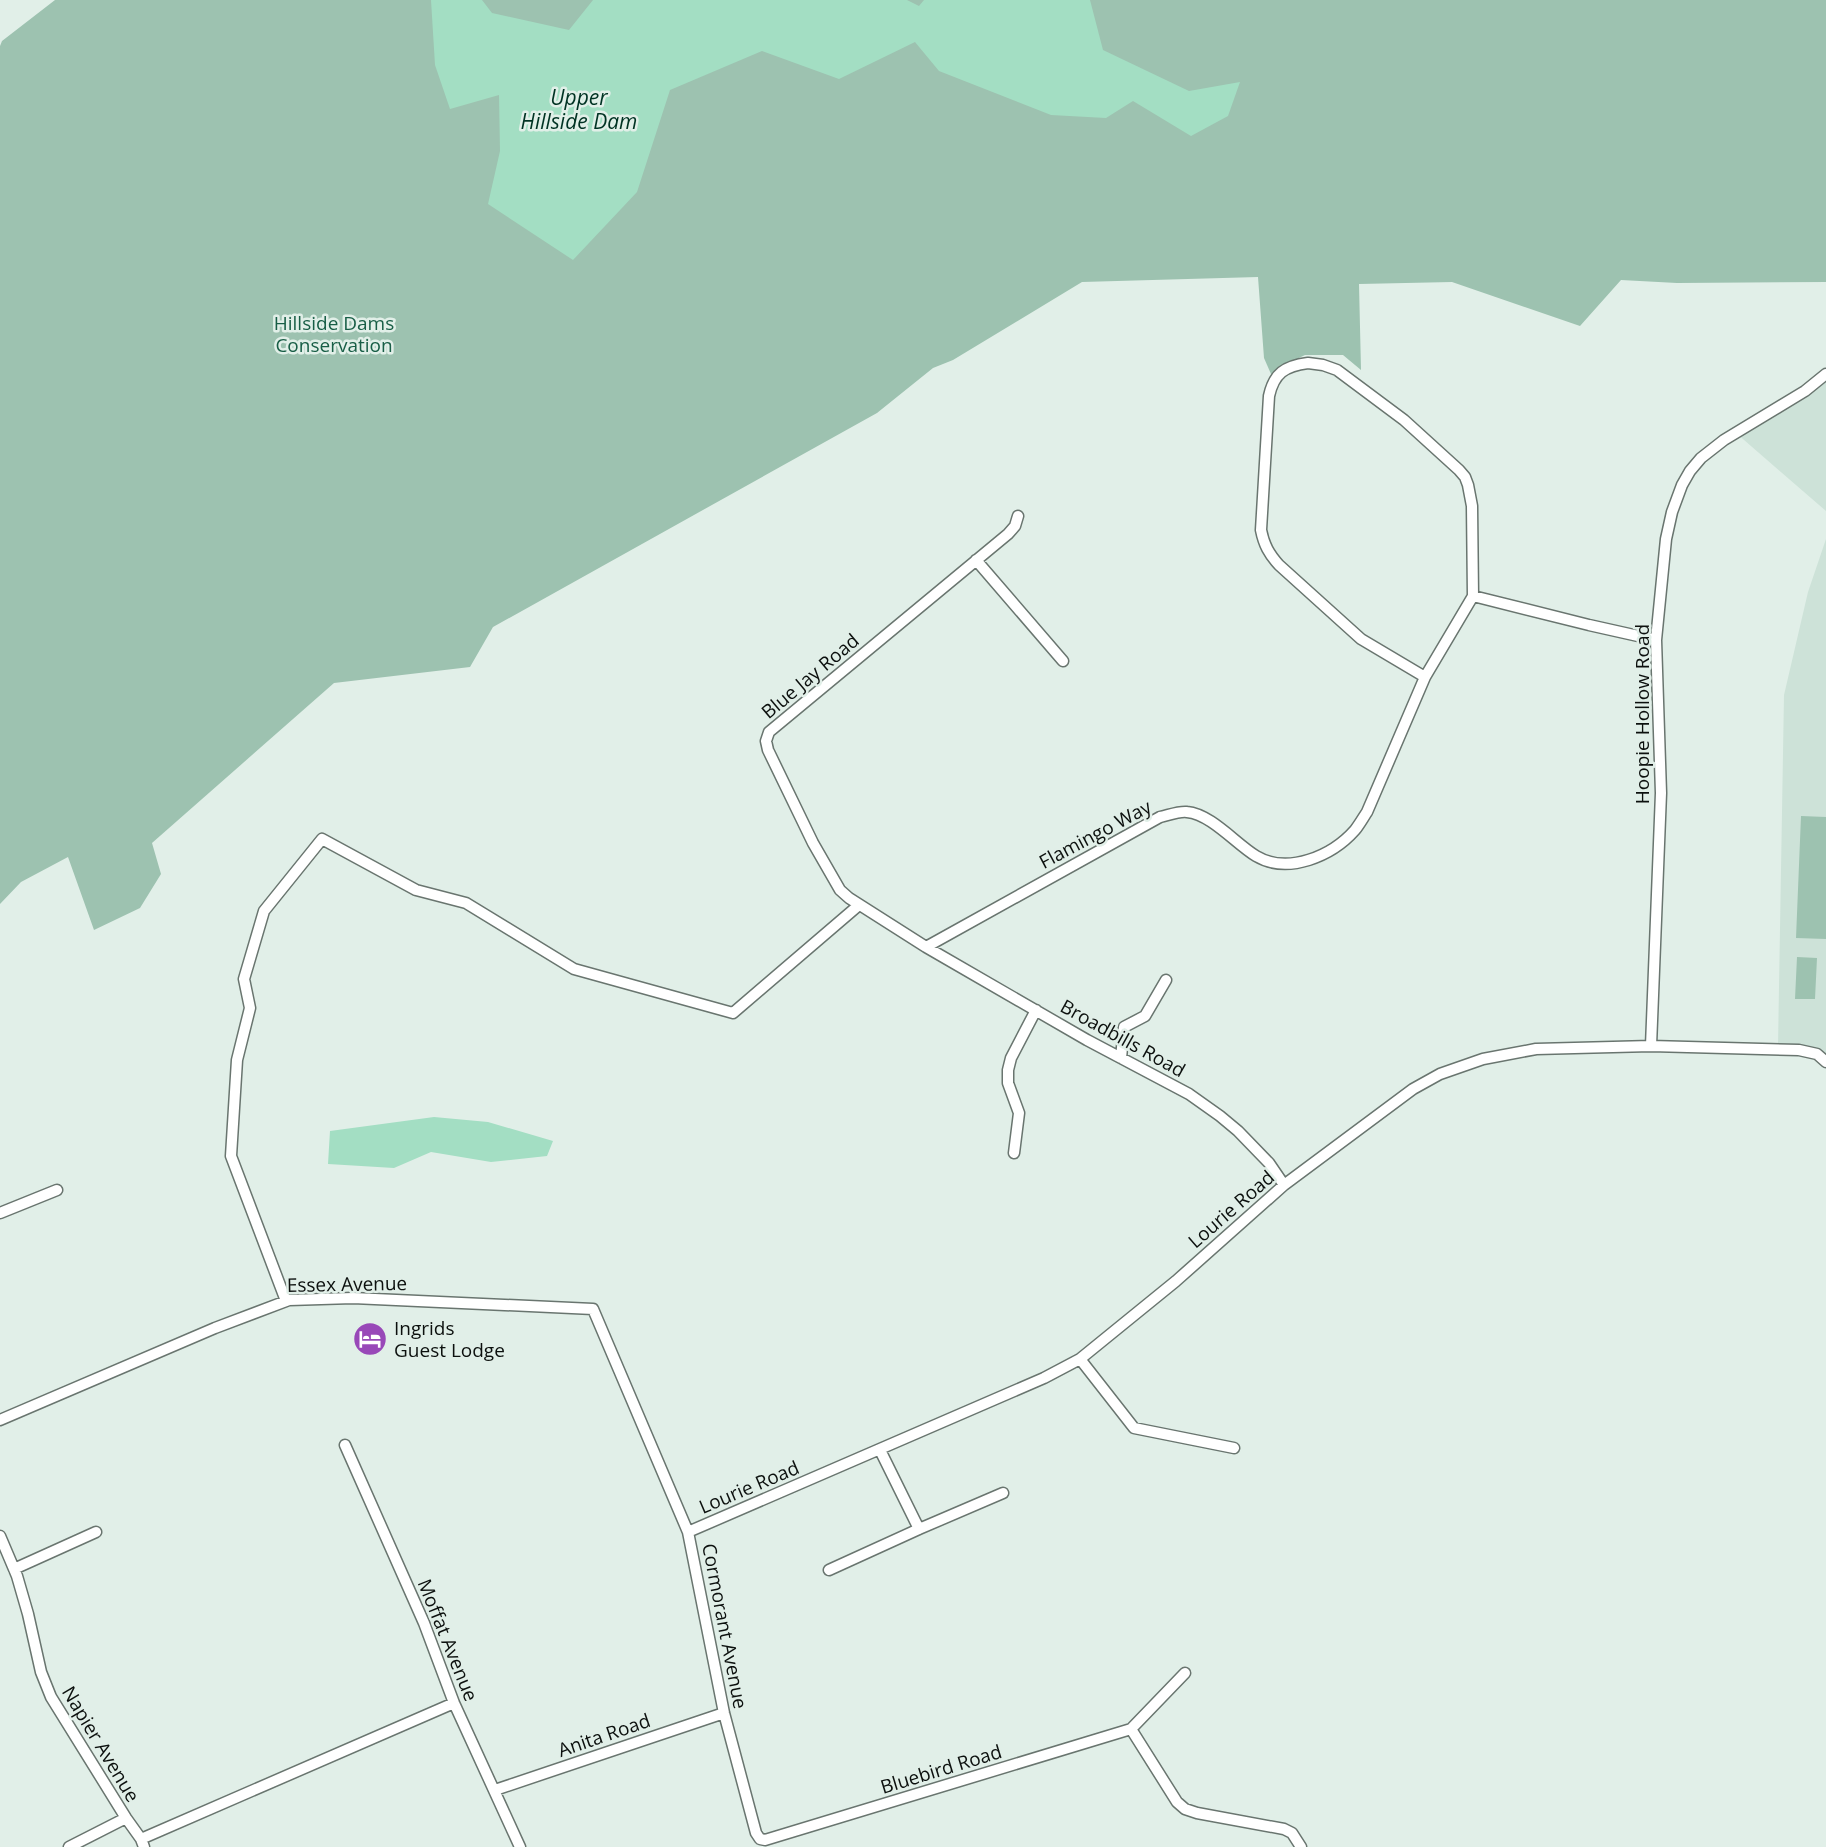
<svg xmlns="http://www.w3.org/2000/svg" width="1826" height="1847" viewBox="0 0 1826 1847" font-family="'Open Sans',sans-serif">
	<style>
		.built { fill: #cde2d8 }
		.green { fill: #9dc2b0 }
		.water { fill: #a3dec3 }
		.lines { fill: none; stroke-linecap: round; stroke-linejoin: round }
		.minor-casing { stroke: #69756f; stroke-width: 13 }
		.minor { stroke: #fff; stroke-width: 10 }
		.labels { text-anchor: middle; stroke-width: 5; stroke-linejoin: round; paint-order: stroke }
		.park-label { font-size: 19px; fill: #185e46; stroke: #e1efe8 }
		.street-label { font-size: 19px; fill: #0c100e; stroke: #e1efe8 }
		.poi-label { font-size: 19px; fill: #0c100e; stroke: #e1efe8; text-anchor: start }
		.water-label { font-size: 21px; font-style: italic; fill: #003323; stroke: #e1efe8 }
	</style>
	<rect width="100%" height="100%" fill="#e1efe8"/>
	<path class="built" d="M1826 376V511L1736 433Z
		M1826 539V1055L1812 1047 1778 1046 1784 695 1808 592Z"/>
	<path class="green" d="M55 0H1826V282L1677 283 1621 280 1580 326 1452 282 1359 284 1361 370 1343 355H1305L1278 368 1276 374H1271L1264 358 1258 277 1082 282 953 360 933 368 877 413 493 627 470 667 334 683 152 843 161 874 140 908 94 930 68 857 21 882 0 904V46L2 41Z
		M1801 816 1826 817V939L1796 938Z
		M1797 957 1817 958 1815 999H1795Z"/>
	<path class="water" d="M431 0H482L492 13 569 30 593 0H907L919 6 924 0H1090L1103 50 1189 91 1240 82 1228 116 1191 136 1133 101 1106 118 1051 115 939 71 915 42 839 79 762 51 670 90 637 192 573 260 488 204 500 151 499 95 450 109 435 65Z
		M434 1117 488 1122 553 1141 547 1156 491 1162 431 1152 394 1168 328 1164 330 1131Z"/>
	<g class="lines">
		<g class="minor-casing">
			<path id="minor" d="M1308 363 1323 365 1337 370 1404 420 1459 470 1465 477 1468 485 1472 506 1473 596 1425 677 1361 639 1279 565C1269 554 1264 545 1261 530L1269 396C1274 373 1285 366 1308 363Z
				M1018 516 1015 526 1008 534 769 732 766 741 768 750 813 843 840 890 849 898 926 947 1087 1040 1189 1094 1220 1116 1238 1131 1269 1163 1284 1185
				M976 560 1063 661
				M1473 596 1589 625 1656 640
				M926 947 1160 817C1169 815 1179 811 1187 812 1211 814 1236 844 1256 856 1288 875 1332 856 1355 830 1359 825 1363 818 1367 812L1425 677
				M1651 1046 1661 793 1656 640 1666 539 1672 512 1682 485 1690 471 1701 458 1724 440 1805 391 1826 374
				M1121 1058 1124 1027 1145 1016 1166 980
				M1014 1153 1019 1113 1008 1083V1070L1011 1058 1036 1010
				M0 1213 57 1190
				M286 1301 231 1156 237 1060 250 1008 244 979 264 911 322 839 416 890 466 903 574 969 733 1013 859 905
				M1080 1359 1134 1428 1234 1448
				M0 1420 215 1328 289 1300 353 1298 593 1309 688 1532 724 1713 756 1833 760 1839 765 1840 1131 1729 1185 1673
				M345 1445 424 1623 454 1703 520 1847
				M880 1450 919 1529
				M688 1532 1044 1378 1080 1359 1176 1281 1284 1185 1413 1089 1440 1074 1483 1059 1536 1049 1651 1046 1799 1050 1817 1054 1826 1062
				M0 1536 17 1576 28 1614 41 1672 51 1697 126 1818 141 1839 144 1847
				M14 1569 96 1532
				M829 1570 919 1529 1003 1493
				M1131 1729 1177 1802 1185 1809 1197 1813 1284 1829 1292 1833 1301 1847
				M495 1790 724 1713
				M141 1839 454 1703
				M69 1847 126 1818"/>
		</g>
		<use href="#minor" class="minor"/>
	</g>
	<defs>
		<g id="hotel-disc" transform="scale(1.75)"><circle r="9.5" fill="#9848b8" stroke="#e1efe8"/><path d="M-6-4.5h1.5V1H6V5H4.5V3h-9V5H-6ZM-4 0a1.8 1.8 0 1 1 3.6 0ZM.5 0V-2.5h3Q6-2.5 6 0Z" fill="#fff"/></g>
	</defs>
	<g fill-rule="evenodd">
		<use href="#hotel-disc" x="370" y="1339"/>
	</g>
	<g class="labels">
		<g class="park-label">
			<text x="334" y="330">Hillside Dams<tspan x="334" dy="22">Conservation</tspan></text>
		</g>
		<g class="street-label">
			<text transform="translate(810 676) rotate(-40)" y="7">Blue Jay Road</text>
			<text transform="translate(1642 714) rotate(-90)" y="7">Hoopie Hollow Road</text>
			<text transform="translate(1095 834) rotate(-28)" y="7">Flamingo Way</text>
			<text transform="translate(1123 1038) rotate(29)" y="7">Broadbills Road</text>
			<text transform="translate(1231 1209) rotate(-41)" y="7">Lourie Road</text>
			<text transform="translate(347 1284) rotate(-1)" y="7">Essex Avenue</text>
			<text transform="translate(749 1487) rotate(-23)" y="7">Lourie Road</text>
			<text transform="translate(725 1626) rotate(79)" y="7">Cormorant Avenue</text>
			<text transform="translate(448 1640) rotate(68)" y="7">Moffat Avenue</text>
			<text transform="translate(604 1735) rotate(-19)" y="7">Anita Road</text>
			<text transform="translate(101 1744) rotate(59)" y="7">Napier Avenue</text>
			<text transform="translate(941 1769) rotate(-17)" y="7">Bluebird Road</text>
		</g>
		<g class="poi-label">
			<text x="394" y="1335">Ingrids<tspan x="394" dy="22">Guest Lodge</tspan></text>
		</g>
		<g class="water-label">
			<text x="579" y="105">Upper<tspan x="579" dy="24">Hillside Dam</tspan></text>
		</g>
	</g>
</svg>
